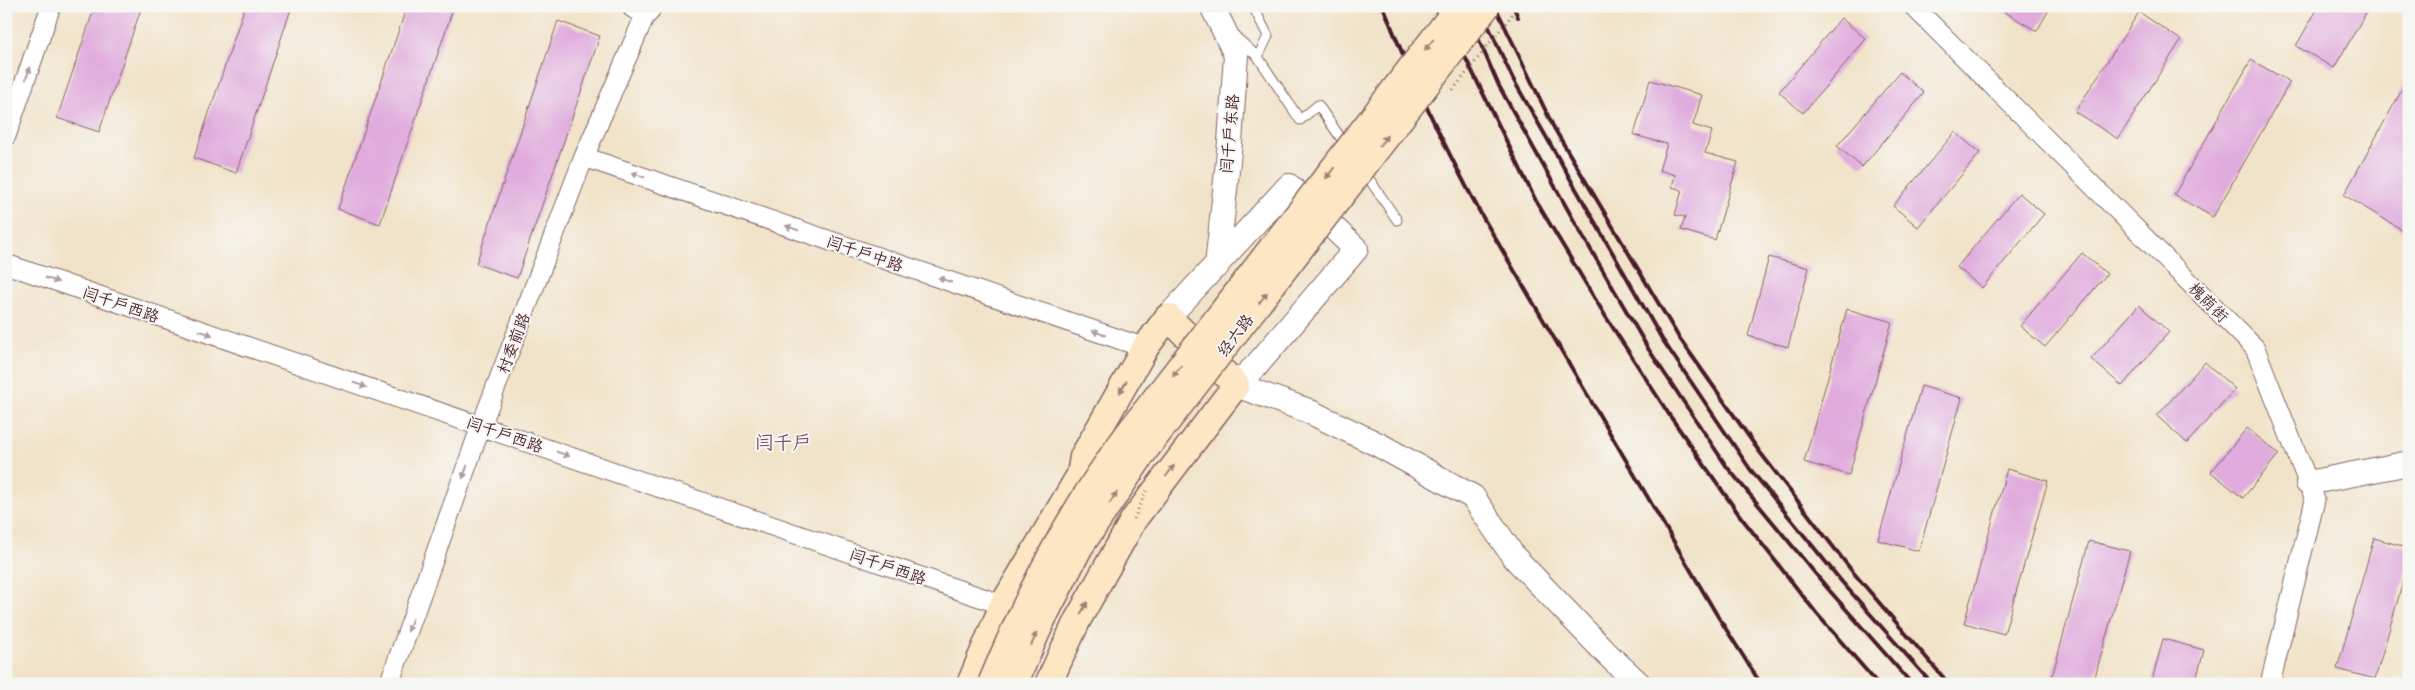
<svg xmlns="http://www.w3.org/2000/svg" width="2415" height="690" viewBox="0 0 2415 690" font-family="Mynerve,'LXGW WenKai TC',sans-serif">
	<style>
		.building { fill: #e0acdd }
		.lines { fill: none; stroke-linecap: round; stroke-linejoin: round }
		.service-casing { stroke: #846462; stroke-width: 11 }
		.minor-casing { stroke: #846462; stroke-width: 21 }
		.tertiary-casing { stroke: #846462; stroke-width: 26 }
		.secondary-casing { stroke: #846462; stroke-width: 29 }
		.service { stroke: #fff; stroke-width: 9 }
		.minor { stroke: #fff; stroke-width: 19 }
		.tertiary { stroke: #fff; stroke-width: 24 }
		.secondary { stroke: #fce6c4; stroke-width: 26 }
		.rail { stroke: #4a1f2b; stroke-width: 4 }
		.secondary-bridge-casing { stroke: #846462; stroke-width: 29; stroke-linecap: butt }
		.path-bridge { stroke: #846462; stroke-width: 3; stroke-dasharray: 1 4; stroke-linecap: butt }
		.secondary-bridge { stroke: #fce6c4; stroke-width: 26 }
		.oneway { fill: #a38278 }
		.oneway2 { fill: #ae9aa0 }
		.labels { text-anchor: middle; stroke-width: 4; stroke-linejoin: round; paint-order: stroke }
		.street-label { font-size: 16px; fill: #4a1f2b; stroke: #f6f6f2 }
		.quarter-label { font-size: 19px; fill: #7e5069; stroke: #f6f6f2 }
	</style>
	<rect width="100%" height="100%" fill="#f6f6f2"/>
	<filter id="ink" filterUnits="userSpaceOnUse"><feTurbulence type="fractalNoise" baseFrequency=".02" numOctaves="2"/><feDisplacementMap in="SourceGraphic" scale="10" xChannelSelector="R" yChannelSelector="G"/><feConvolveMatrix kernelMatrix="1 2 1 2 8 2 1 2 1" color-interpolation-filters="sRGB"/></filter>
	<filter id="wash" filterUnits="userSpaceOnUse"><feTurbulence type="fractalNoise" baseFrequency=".0096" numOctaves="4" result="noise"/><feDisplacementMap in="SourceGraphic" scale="20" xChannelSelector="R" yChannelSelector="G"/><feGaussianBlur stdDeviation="1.12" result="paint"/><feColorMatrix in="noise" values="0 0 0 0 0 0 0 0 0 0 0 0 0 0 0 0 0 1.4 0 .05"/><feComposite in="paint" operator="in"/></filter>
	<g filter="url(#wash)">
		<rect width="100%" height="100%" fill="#f1e3c9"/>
		<g id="blocks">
			<path class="building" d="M95 6H142L99 132 57 118Z
				M245 6H292L236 173 194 158Z
				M407 6H454L380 224 338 209Z
				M1994 6H2051L2037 31Z
				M2319 6H2370L2334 68 2296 46Z
				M2139 12 2181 40 2118 139 2075 112Z
				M1841 18 1866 39 1803 113 1779 92Z
				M558 21 600 36 517 278 476 264Z
				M2251 60 2290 82 2213 217 2174 195Z
				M1900 72 1924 93 1862 167 1837 146Z
				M2409 77V234L2344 195Z
				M1650 80 1702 95 1693 125 1712 131 1705 153 1738 162 1715 240 1681 230 1685 217 1675 215 1682 190 1672 187 1675 175 1659 170 1667 144 1634 135Z
				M1955 132 1980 153 1918 227 1893 206Z
				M2019 193 2044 214 1982 288 1957 267Z
				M2082 253 2107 274 2045 347 2020 326Z
				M1769 257 1809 268 1788 347 1748 336Z
				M2139 305 2169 332 2122 386 2091 359Z
				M1847 309 1892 322 1849 475 1804 462Z
				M2205 362 2235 389 2187 443 2157 416Z
				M1921 386 1962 398 1919 551 1878 540Z
				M2247 428 2279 454 2243 498 2211 472Z
				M2007 469 2048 481 2004 634 1964 623Z
				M2374 538 2409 548V561L2375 679 2337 669Z
				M2089 541 2130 551 2093 684H2050Z
				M2163 639 2204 650 2195 684H2151Z"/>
		</g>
	</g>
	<g filter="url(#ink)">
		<use href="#blocks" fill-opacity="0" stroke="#846462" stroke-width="1"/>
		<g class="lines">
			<g class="service-casing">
				<path id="service" d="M1253 6 1268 36 1258 57 1300 120 1318 105 1347 147
					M1236 37 1258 57
					M1363 170 1397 220"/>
			</g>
			<g class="minor-casing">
				<path id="minor" d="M1913 6 2255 348 2315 500 2270 684
					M6 136 51 6
					M584 157 1145 348
					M6 264 1003 605
					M389 684 481 426 584 157 649 6"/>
			</g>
			<g class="tertiary-casing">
				<path id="tertiary" d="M634 6 647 11
					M1212 6 1236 55 1230 142 1217 266
					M1168 317 1289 186 1356 249 1256 366 1236 385 1306 410 1379 445 1473 497 1514 557 1607 654 1639 684
					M2308 483 2409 463"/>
			</g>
			<g class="secondary-casing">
				<path id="secondary" d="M970 684 1003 605 1080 475 1083 457 1145 348 1168 317 1236 385 1134 519 1077 621 1048 684"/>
			</g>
			<use href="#service" class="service"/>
			<use href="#minor" class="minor"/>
			<use href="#tertiary" class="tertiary"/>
			<use href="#secondary" class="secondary"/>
			<path class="rail" d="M1383 6C1411 78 1444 146 1481 214L1717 615 1761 684
				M1440 6 1536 201 1606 317 1670 416 1740 516 1817 614 1878 684
				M1464 6 1499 86 1573 219 1649 350 1727 467 1829 590 1912 684
				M1479 6 1513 79 1662 339 1750 469 1842 582 1932 684
				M1495 6 1554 128 1678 336 1759 451 1852 571 1949 684
				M1513 6 1518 17"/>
			<g class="secondary-bridge-casing">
				<path id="secondary-bridge" d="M991 684C1029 592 1069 514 1128 434L1459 6
					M1014 684 1043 618 1079 548 1145 450 1487 6"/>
			</g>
			<path class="path-bridge" d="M1453 90 1519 6
				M1134 519 1147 489"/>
			<use href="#secondary-bridge" class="secondary-bridge"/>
		</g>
		<defs><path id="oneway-solid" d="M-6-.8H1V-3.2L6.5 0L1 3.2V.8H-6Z" transform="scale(1.25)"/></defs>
		<g class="oneway">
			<use href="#oneway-solid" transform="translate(1429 45) rotate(128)"/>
			<use href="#oneway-solid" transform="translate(1383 141) rotate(-53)"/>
			<use href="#oneway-solid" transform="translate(1330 173) rotate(128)"/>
			<use href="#oneway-solid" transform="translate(1263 298) rotate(-53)"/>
			<use href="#oneway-solid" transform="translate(1177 371) rotate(128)"/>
			<use href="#oneway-solid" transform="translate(1123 387) rotate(120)"/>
			<use href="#oneway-solid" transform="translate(1170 471) rotate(-53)"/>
			<use href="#oneway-solid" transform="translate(1113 498) rotate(-56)"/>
			<use href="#oneway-solid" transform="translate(1084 608) rotate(-61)"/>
			<use href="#oneway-solid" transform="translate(1034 639) rotate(-67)"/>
		</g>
		<g class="oneway2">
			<use href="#oneway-solid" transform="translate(28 73) rotate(-71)"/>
			<use href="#oneway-solid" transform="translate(638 175) rotate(-161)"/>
			<use href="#oneway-solid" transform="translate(792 228) rotate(-161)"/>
			<use href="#oneway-solid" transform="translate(52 280) rotate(19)"/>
			<use href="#oneway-solid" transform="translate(945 280) rotate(-161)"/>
			<use href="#oneway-solid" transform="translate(206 333) rotate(19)"/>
			<use href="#oneway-solid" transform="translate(1099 333) rotate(-161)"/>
			<use href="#oneway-solid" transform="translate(360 385) rotate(19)"/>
			<use href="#oneway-solid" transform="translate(563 454) rotate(19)"/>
			<use href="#oneway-solid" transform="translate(465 472) rotate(110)"/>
			<use href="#oneway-solid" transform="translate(410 625) rotate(110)"/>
		</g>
	</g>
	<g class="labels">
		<g class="street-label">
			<text transform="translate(1229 134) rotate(-85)" y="6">闫千户东路</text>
			<text transform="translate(865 253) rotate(19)" y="6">闫千户中路</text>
			<text transform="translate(2209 302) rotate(45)" y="6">槐荫街</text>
			<text transform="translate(121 304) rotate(19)" y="6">闫千户西路</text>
			<text transform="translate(1235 335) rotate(-53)" y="6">经六路</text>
			<text transform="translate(513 343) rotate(-69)" y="6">村委前路</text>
			<text transform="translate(505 434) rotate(19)" y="6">闫千户西路</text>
			<text transform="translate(888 566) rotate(19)" y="6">闫千户西路</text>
		</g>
		<g class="quarter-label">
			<text x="783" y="449">闫千户</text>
		</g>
	</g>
	<rect width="2415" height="690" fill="none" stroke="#f6f6f2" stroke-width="25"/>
</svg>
